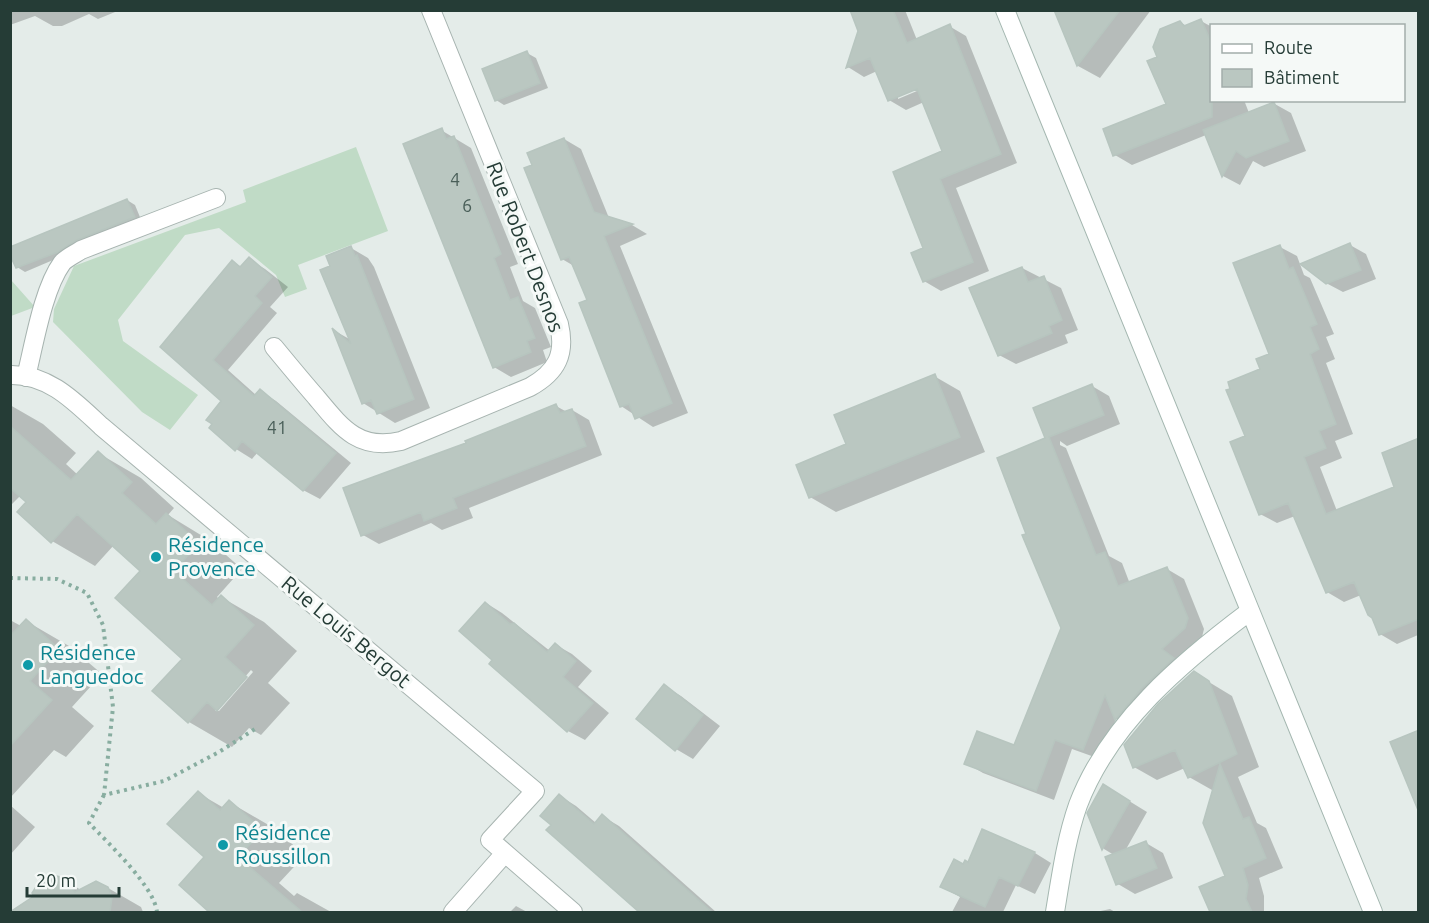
<svg xmlns="http://www.w3.org/2000/svg" width="1429" height="923" viewBox="0 0 1429 923" font-family="Ubuntu,sans-serif">
	<style>
		.grass { fill: #c0dbc6 }
		.shadow { fill: #0003; fill-rule: evenodd }
		.building { fill: #bac7c1; stroke: #b7c5bf; stroke-width: 1.5 }
		.lines { fill: none; stroke-linecap: round; stroke-linejoin: round }
		.lane-casing { stroke: #a7b4b0; stroke-width: 20 }
		.street-casing { stroke: #a7b4b0; stroke-width: 20 }
		.secondary-casing { stroke: #a4b7b0; stroke-width: 20 }
		.path { stroke: #88ada0; stroke-width: 4; stroke-dasharray: 3 4.5; stroke-linecap: butt }
		.lane { stroke: #fff; stroke-width: 18 }
		.street { stroke: #fff; stroke-width: 18 }
		.secondary { stroke: #fff; stroke-width: 18 }
		.culture-dot { fill: #0f9aa8; stroke: #f5f9f7; stroke-width: 2 }
		.labels { text-anchor: middle; stroke-width: 6; stroke-linejoin: round; paint-order: stroke }
		.number-label { font-size: 18px; fill: #4a5f59 }
		.street-label { font-size: 21px; fill: #253c36; stroke: #f5f9f7 }
		.culture-label { font-size: 21px; fill: #0d838f; stroke: #f5f9f7; text-anchor: start }
	</style>
	<rect width="100%" height="100%" fill="#e4ece9"/>
	<path class="grass" d="M356 147 388 231 298 265 307 289 285 297 276 275 219 228 185 235 118 320 123 341 198 395 170 430 142 412 53 322 54 309 74 266 246 202 243 190Z
		M11 280 35 307 11 316Z"/>
	<path class="shadow" d="M10 10H120L98 19 89 14 62 26H53L35 16 10 25Z
		M851 10H905L917 40 949 26 966 36 1017 163 956 188 989 271 941 291 924 281 925 248 944 152 924 102 906 110 889 100 877 71 864 77 848 67 860 31ZM923 85 924 88 898 99V95Z
		M1056 10H1151L1100 78 1078 66Z
		M1201 21 1212 27V100H1244L1249 113 1273 103 1291 113 1306 151 1264 167 1253 161 1240 185 1223 176 1206 135 1132 165 1115 155 1168 105 1159 58 1179 22 1187 26Z
		M527 53 536 58 548 88 504 105 496 100Z
		M441 130 471 148 518 264 510 267 523 301 535 308 551 347 543 350 547 362 511 377 494 367Z
		M564 139 581 149 609 218 632 225 647 234 620 246 688 413 653 427 621 406 589 301 574 266 562 259 534 166Z
		M127 200 135 205 142 222 25 272 17 267Z
		M1350 245 1366 254 1376 279 1343 292 1326 283Z
		M1280 247 1297 256 1304 275 1310 278 1334 334 1326 337 1335 359 1326 363 1353 434 1335 441 1342 458 1320 467 1337 511 1396 488 1418 443V635L1397 644 1380 634 1361 595 1344 602 1327 592 1295 516 1277 523 1260 514 1247 436 1262 370 1271 354Z
		M351 248 368 258 374 267 430 408 395 423 363 403 335 331 351 340Z
		M249 259 265 269 288 287 270 307 277 313 228 370 256 395 260 391 276 401 351 463 320 499 303 490 258 452 252 459 236 449 223 401 162 347 232 262 242 267Z
		M1022 268 1061 288 1078 330 1065 335 1068 343 1016 364 999 355Z
		M934 376 960 391 985 452 836 512 810 497 848 445Z
		M1092 386 1109 396 1120 424 1067 446 1060 441V445L1066 448 1109 556 1122 563 1130 584 1167 569 1184 579 1204 629 1202 637 1159 698 1133 729 1116 719 1100 759 1072 749 1054 800 983 773 966 763 1015 747 1062 628 1028 535 1047 439Z
		M10 405 43 424 76 453 66 464 78 475 98 453 141 478 174 508 168 515 209 540 242 569 217 597 219 599 221 597 264 622 297 651 268 683 290 703 261 735 249 728 232 747 189 722 184 659 142 571 114 545 95 566 52 541 29 502 21 495 10 506ZM251 670 253 672 219 711H215Z
		M556 406 567 412 572 410 589 420 602 455 469 508 473 518 442 530 431 523 379 544 363 535 468 444Z
		M486 603 502 613 550 651 556 645 572 654 592 671 578 687 609 713 585 740 568 731 491 664 494 660Z
		M10 620 21 626 26 621 69 646 102 674 72 707 94 726 66 757 54 750 10 798Z
		M1194 673 1232 696 1259 767 1238 777 1257 823 1266 828 1283 868 1259 878 1264 896V912H1212L1201 887 1227 876 1215 788 1212 790 1189 777 1185 768 1157 780 1134 767Z
		M664 686 681 696 720 726 693 759 676 749Z
		M198 793 224 808 229 802 272 827 305 855 279 883 294 896 297 893 331 912H211L181 885 206 857Z
		M560 796 576 806 596 823 602 816 619 826 716 912H641L548 830 553 825Z
		M1121 796 1147 812 1125 851 1146 843 1163 853 1173 878 1135 894 1118 884 1114 855 1104 849 1089 813Z
		M10 805 35 827 10 855Z
		M983 831 1035 853 1051 863 1035 894 1016 885 1003 912H952L960 897 942 887 964 865 969 864Z
		M61 878 81 890 108 888 141 907 143 912H14Z
		M516 906 527 912H510Z
		M1110 909 1115 912H1096Z"/>
	<path class="building" d="M850 10H893L907 43 950 24 1001 154 940 179 973 262 923 282 911 253 923 248 893 172 942 151 917 89 888 101 870 58 846 68 858 31Z
		M1054 10H1120L1077 66Z
		M1201 19 1212 44V117L1113 156 1103 129 1166 104 1147 61 1157 57 1153 47 1160 29 1180 21 1184 26Z
		M527 51 540 83 495 101 482 69Z
		M1274 102 1289 141 1246 158 1236 151 1222 177 1203 130Z
		M442 128 446 139 454 136 501 254 494 258 510 300 518 297 535 338 527 341 531 352 493 368 403 144Z
		M564 138 594 212 633 224 604 236 672 403 635 419 629 404 620 407 579 303 587 300 569 257 561 260 524 168 532 165 527 153Z
		M127 199 135 217 77 240 58 252 16 268 10 255V247Z
		M1350 243 1361 270 1326 284 1300 264Z
		M1280 245 1289 269 1293 267 1317 324 1310 327 1319 349 1310 354 1336 424 1319 431 1326 448 1304 457 1326 514 1394 487 1382 453 1419 438V619L1379 635 1372 618 1368 615 1354 582 1326 593 1288 503 1259 515 1230 442 1245 436 1226 390 1230 389 1228 382 1260 369 1256 359 1269 354 1233 263Z
		M351 246 355 256 357 255 414 399 377 414 371 400 362 404 332 328 351 344 320 270 330 266 326 256Z
		M249 257 272 277 255 296 262 303 213 360 254 396 260 389 336 453 303 491 242 441 235 451 209 428 212 424 206 420 221 401 160 347 232 260 240 267Z
		M1022 267 1028 282 1044 276 1062 320 1049 326 1052 333 998 356 969 288Z
		M935 374 960 437 809 498 796 465 846 444 834 415Z
		M1092 384 1104 415 1049 437 1079 512 1096 555 1105 552 1118 586 1167 567 1188 618 1185 628 1162 649 1174 658 1142 688 1115 720 1105 695 1083 750 1055 740 1036 791 964 764 977 731 1014 745 1061 628 1022 535 1026 534 997 458 1045 438 1033 408Z
		M556 404 560 413 572 409 586 446 453 498 457 508 424 521 421 512 361 536 343 488 466 443 465 441Z
		M10 426 71 480 98 451 132 482 122 493 156 524 166 513 199 543 174 571 212 605 221 595 254 625 225 657 247 677 217 711 207 702 188 723 152 691 182 659 115 598 140 571 77 514 51 543 17 512 26 502 10 488Z
		M485 602 510 624 514 623 547 652 555 643 576 661 563 677 593 703 567 732 489 664 492 660 459 631Z
		M26 619 59 649 30 681 52 700 10 746V636Z
		M1194 671 1209 681 1237 754 1188 778 1175 750 1133 768 1124 745 1158 704Z
		M664 684 703 715 675 751 636 719Z
		M1419 730V810H1418L1390 742Z
		M1220 764 1243 819 1249 817 1266 858 1243 868 1248 885 1246 899 1252 912H1210L1199 887 1225 876 1203 823Z
		M1103 784 1130 801 1102 850 1087 813Z
		M198 791 220 810 229 800 263 830 238 857 302 912H209L179 885 204 857 167 824Z
		M559 794 594 824 602 814 712 912H639L546 830 551 825 540 816Z
		M982 829 1035 852 1018 886 999 877 985 907 940 887 954 859 963 864 965 860 968 862Z
		M1146 841 1157 868 1116 885 1105 857Z
		M51 875 61 877 75 892 96 881 108 887 112 897 110 912H10L34 896 32 893 41 879Z"/>
	<g class="lines">
		<g class="lane-casing">
			<path id="lane" d="M26 377C34 345 43 289 62 263 66 258 75 254 81 250L216 198"/>
		</g>
		<g class="street-casing">
			<path id="street" d="M274 347C288 364 302 381 316 397 341 427 358 451 401 441L530 387C557 372 566 354 559 324L431 10
				M10 375C49 374 75 402 101 426L535 791 490 840 505 853 453 912
				M505 853 573 912"/>
		</g>
		<g class="secondary-casing">
			<path id="secondary" d="M1005 10 1373 912
				M1055 912C1061 876 1066 839 1078 805 1109 723 1182 662 1250 611"/>
		</g>
		<path class="path" d="M10 578 57 579 87 593 103 625 113 707 104 795 164 781 219 752 255 729
			M104 795 89 823C108 843 154 886 157 912"/>
		<use href="#lane" class="lane"/>
		<use href="#street" class="street"/>
		<use href="#secondary" class="secondary"/>
	</g>
	<g class="culture-dot">
		<circle cx="156" cy="557" r="6"/>
		<circle cx="28" cy="665" r="6"/>
		<circle cx="223" cy="845" r="6"/>
	</g>
	<g class="labels">
		<g class="number-label">
			<text x="455" y="186">4</text>
			<text x="467" y="212">6</text>
			<text x="277" y="434">41</text>
		</g>
		<g class="street-label">
			<text transform="translate(525 247) rotate(69)" y="7">Rue Robert Desnos</text>
			<text transform="translate(346 632) rotate(40)" y="7">Rue Louis Bergot</text>
		</g>
		<g class="culture-label">
			<text x="168" y="552">Résidence<tspan x="168" dy="24">Provence</tspan></text>
			<text x="40" y="660">Résidence<tspan x="40" dy="24">Languedoc</tspan></text>
			<text x="235" y="840">Résidence<tspan x="235" dy="24">Roussillon</tspan></text>
		</g>
	</g>
	<rect width="1429" height="923" fill="none" stroke="#253c36" stroke-width="24"/>
	<rect x="1210" y="24" width="195" height="78" fill="#f5f9f7" stroke="#a2adaa" stroke-width="1.5"/>
	<rect x="1222" y="44" width="30" height="9" fill="#ffffff" stroke="#a2adaa" stroke-width="1.5"/>
	<text x="1264" y="54" font-size="18" fill="#253c36">Route</text>
	<rect x="1222" y="69" width="30" height="18" fill="#bac7c1" stroke="#a2adaa" stroke-width="1.5"/>
	<text x="1264" y="84" font-size="18" fill="#253c36">Bâtiment</text>
	<path d="M27 887v9h92v-9" fill="none" stroke="#253c36" stroke-width="3"/>
	<text x="36" y="887" font-size="18" fill="#253c36" stroke="#f5f9f7" stroke-width="4.5" paint-order="stroke">20 m</text>
</svg>
